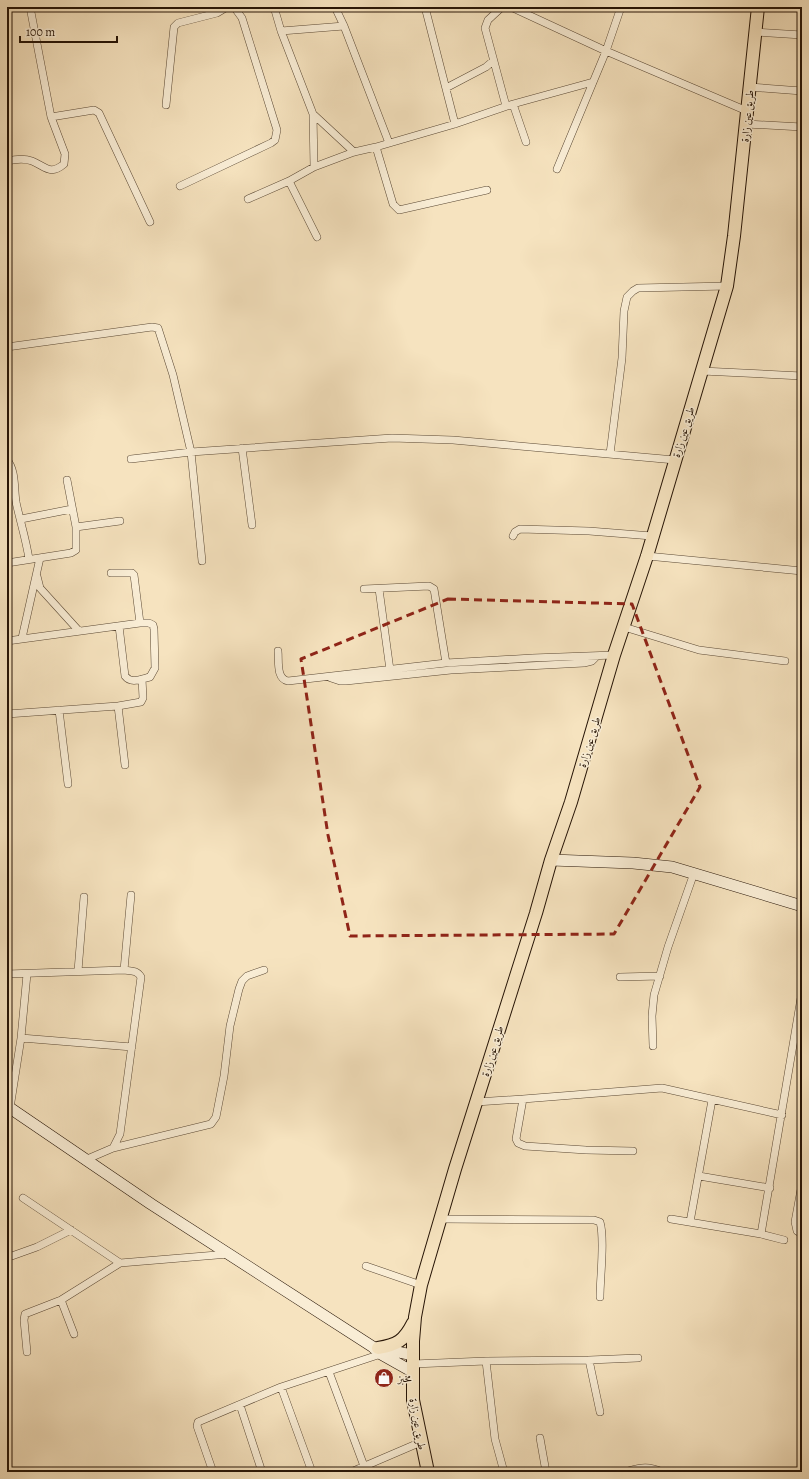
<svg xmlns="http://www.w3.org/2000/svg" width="809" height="1479" viewBox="0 0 809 1479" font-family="Alegreya,Amiri,serif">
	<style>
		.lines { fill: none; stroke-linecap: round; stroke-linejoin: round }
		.street-casing { stroke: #5a4834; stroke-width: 8 }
		.secondary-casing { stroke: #261406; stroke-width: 12 }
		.primary-casing { stroke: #261406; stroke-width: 14 }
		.street { stroke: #f9edd5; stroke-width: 7 }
		.secondary { stroke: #f9edd5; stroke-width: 11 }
		.primary { stroke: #f6e3bf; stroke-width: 12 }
		.marked { fill: none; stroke: #8f2418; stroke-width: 3; stroke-dasharray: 8 5; stroke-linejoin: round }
		.labels { text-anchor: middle; stroke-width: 3; stroke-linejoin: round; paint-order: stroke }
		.street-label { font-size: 11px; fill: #261406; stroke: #f9edd5 }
		.poi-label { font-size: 11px; fill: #261406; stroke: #f9edd5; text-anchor: start }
	</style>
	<rect width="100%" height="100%" fill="#f6e3bf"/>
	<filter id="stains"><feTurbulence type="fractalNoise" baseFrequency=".005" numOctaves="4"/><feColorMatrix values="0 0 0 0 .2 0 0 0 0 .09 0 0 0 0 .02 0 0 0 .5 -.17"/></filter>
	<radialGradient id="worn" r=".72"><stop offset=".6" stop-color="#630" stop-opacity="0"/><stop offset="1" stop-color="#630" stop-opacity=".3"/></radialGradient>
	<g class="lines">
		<g class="street-casing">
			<path id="street" d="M30 7 51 117 94 110 99 113 150 222
				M274 7 281 31 313 114 354 152
				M335 7 344 26 389 143
				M425 7 455 124
				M502 7 488 20 485 28 506 106
				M511 7 606 51 747 111
				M281 31 344 26
				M756 32 802 35
				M749 87 802 91
				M446 88 486 67 493 61
				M513 104 526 142
				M166 105 174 27 178 23 217 13 227 7
				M313 114 314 167
				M746 124 802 127
				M376 147 393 204 399 210 487 190
				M7 161C16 159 24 158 32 161 45 166 50 176 64 164L65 154 51 117
				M557 169 606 51 621 7
				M289 181 317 237
				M180 186 271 143 275 140 277 130 242 18 234 7
				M248 199 289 181 314 167 354 152 376 147 455 124 513 104 593 82
				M7 347 152 327 158 328 173 375 191 452 202 561
				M702 371 802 376
				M242 448 252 525
				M610 454 622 358 624 311 627 297 633 291 638 288 727 286
				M131 459 191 452 392 438 453 440 675 460
				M7 460C16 470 14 489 16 502 20 521 26 539 29 559
				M21 519 72 509
				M76 527 120 521
				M513 536 515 532 520 529 589 531 652 536
				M647 556 802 571
				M7 563 71 553 76 550V527L67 480
				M111 573H132L134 575 140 623
				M37 576 40 588 79 631
				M364 589 429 586 434 589 446 663
				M379 589 390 670
				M624 627 699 650 785 661
				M22 638 40 558
				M7 641 140 623H149L153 625 154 629 155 668 150 677C141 679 131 684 125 676L119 626
				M278 651C279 661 276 679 288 681L446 663 532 658 614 655
				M331 678 340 681H346L451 670 584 663 592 661 597 656
				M118 706 125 765
				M59 710 68 784
				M7 714 118 706 141 702 143 698 142 679
				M124 970 131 895
				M78 971 84 897
				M7 974 124 970C131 971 137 970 141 977L120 1134 113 1148 85 1160
				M620 977 660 976
				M21 1038 132 1047
				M653 1046 652 1016 654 995 668 947 694 873
				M523 1099 662 1088 782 1115
				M476 1102 523 1099 516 1139 518 1143 525 1146 586 1150 633 1151
				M10 1108 21 1038 27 974
				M113 1148 211 1124 216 1117 224 1076 230 1026 239 989 242 981 247 976 264 970
				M699 1176 770 1188
				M802 1184 795 1222 797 1231 802 1234
				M23 1198 120 1263
				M441 1219 594 1220 600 1222C605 1239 600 1278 600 1297
				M671 1219 761 1234 784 1240
				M690 1222 712 1100
				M761 1234 802 992
				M9 1257 37 1247 71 1230
				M366 1266 421 1285
				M61 1300 74 1334
				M27 1352 24 1320 25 1314 61 1300 120 1263 229 1254
				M589 1360 600 1412
				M486 1361 495 1439 504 1472
				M413 1364 486 1361 589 1360 638 1358
				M329 1372 364 1466
				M281 1387 312 1472
				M240 1405 262 1472
				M540 1438 546 1472
				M213 1472 197 1426 198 1422 281 1387 381 1354
				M351 1472 421 1442
				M624 1472C640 1468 647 1465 662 1472"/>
		</g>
		<g class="secondary-casing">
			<path id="secondary" d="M551 860 633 863 672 867 802 906
				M7 1106 151 1204 373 1347 381 1354 413 1372
				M380 1348 412 1355"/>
		</g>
		<g class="primary-casing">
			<path id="primary" d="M378 1348C397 1345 404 1341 413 1323
				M428 1472 413 1400V1341L415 1317 421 1285 455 1169 536 913 551 860 571 802 614 655 647 556 727 286 734 236 758 7"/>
		</g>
		<use href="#street" class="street"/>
		<use href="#secondary" class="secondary"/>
		<use href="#primary" class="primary"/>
	</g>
	<path class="marked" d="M448 599 632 604 700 787 614 934 350 936 328 835 301 659Z"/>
	<defs>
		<g id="shop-disc" transform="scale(1)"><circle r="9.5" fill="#8f2418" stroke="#f9edd5"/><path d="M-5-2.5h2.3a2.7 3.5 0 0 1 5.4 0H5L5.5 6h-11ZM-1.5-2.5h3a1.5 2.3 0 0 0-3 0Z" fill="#fff"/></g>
	</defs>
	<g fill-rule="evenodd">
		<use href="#shop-disc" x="384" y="1378"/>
	</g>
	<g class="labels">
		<g class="street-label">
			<text transform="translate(747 116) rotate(-84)" y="4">طريق عين زارة</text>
			<text transform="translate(683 432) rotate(-73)" y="4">طريق عين زارة</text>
			<text transform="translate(589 742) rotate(-73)" y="4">طريق عين زارة</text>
			<text transform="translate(492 1051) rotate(-73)" y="4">طريق عين زارة</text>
			<text transform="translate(418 1424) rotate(80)" y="4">طريق عين زارة</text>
		</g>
		<g class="poi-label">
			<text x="398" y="1382">مخبز</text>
		</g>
	</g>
	<rect width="809" height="1479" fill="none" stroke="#f6e3bf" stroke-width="24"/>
	<rect x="8" y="8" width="793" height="1463" fill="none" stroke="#261406" stroke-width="2"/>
	<rect x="12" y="12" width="785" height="1455" fill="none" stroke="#261406"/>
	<path d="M20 36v6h97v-6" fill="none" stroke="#261406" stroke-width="2"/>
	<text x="26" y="36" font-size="12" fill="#261406" stroke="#f9edd5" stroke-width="3" paint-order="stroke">100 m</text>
	<rect width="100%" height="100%" filter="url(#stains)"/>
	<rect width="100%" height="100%" fill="url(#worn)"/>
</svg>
